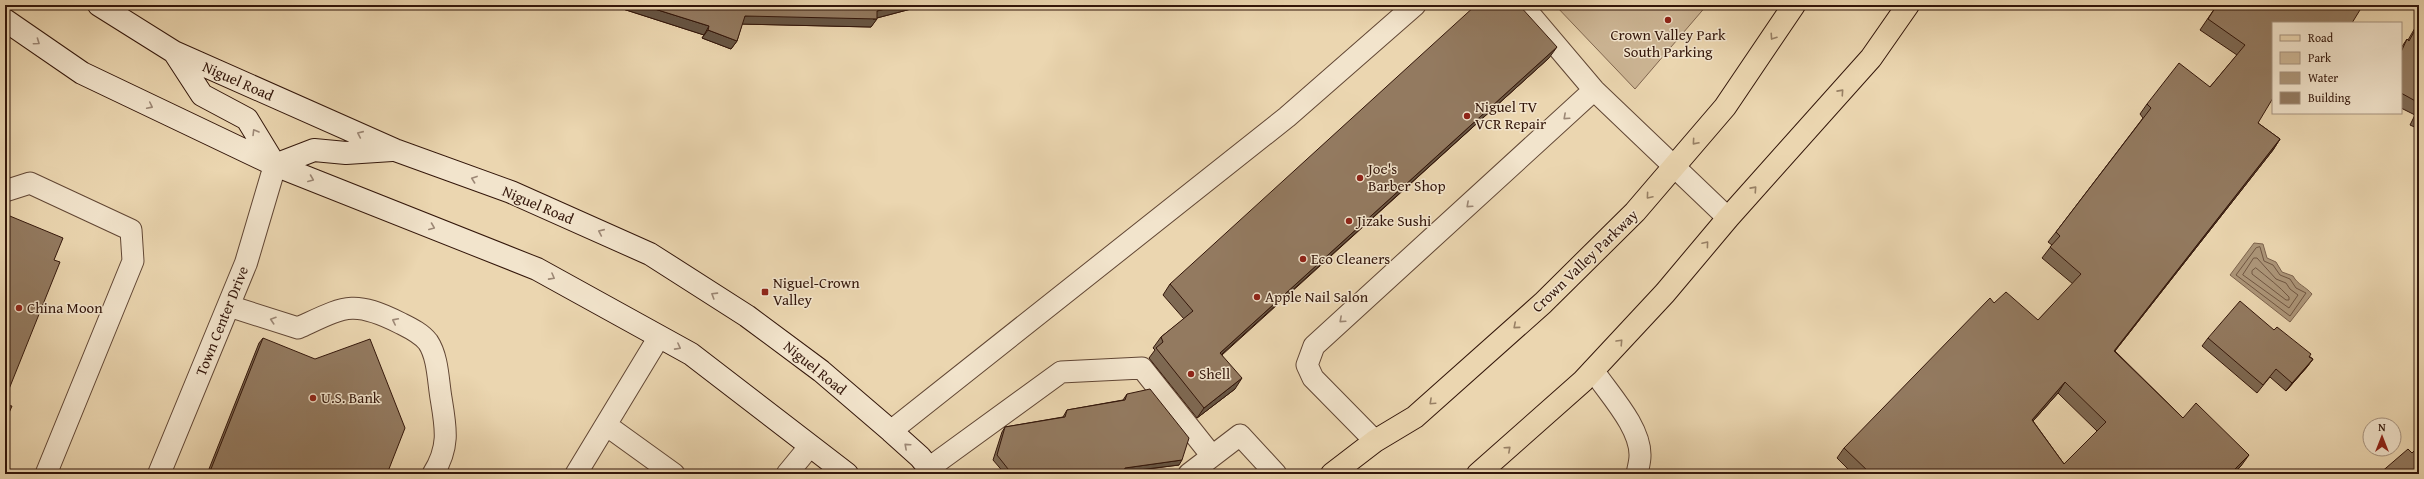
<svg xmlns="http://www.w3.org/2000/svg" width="2424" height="479" viewBox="0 0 2424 479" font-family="'Gentium Book Plus',serif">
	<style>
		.green { fill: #ccb594; stroke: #80664f }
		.water { fill: #ac9578; stroke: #7c624c }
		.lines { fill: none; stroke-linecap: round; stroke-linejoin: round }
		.shore { stroke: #705641; stroke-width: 1 }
		.service-casing { stroke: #614634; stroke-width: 23 }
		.minor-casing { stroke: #614634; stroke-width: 24 }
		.secondary-casing { stroke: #33160a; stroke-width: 24 }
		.primary-casing { stroke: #33160a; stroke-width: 24 }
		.service { stroke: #f2e4cc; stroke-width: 21 }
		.minor { stroke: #f2e4cc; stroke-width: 22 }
		.secondary { stroke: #f2e4cc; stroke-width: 22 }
		.primary { stroke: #ebd6b0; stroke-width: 22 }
		.wall { fill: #7e6953; stroke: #33160a; fill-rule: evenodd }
		.shaded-wall { fill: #675543; stroke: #33160a }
		.building { fill: #937a60; stroke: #33160a; fill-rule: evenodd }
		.oneway { stroke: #988065 }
		.oneway2 { stroke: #9c8775 }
		.poi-dot { fill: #8f2418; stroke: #f2e4cc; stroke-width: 1.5 }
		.labels { text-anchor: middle; stroke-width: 3; stroke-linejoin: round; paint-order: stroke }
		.poi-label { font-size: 15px; fill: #33160a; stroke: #f2e4cc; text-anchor: start }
		.street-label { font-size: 15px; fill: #33160a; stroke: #f2e4cc }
	</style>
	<rect width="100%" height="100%" fill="#ebd6b0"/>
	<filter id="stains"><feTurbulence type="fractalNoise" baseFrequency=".005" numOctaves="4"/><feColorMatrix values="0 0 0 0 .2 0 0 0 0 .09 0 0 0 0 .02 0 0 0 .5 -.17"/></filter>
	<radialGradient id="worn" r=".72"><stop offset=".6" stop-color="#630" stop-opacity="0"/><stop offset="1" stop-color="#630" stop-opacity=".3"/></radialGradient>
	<path class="green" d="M1555 5H1707L1635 89Z"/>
	<path class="water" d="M2254 243 2263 244 2267 258 2276 262 2282 272 2293 276C2298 285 2305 286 2312 294L2290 322 2230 275Z"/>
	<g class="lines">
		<path class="shore" d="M2260 247 2264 261 2273 265 2280 275 2290 279 2296 288 2306 293 2290 316 2236 275 2256 248Z
			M2254 258H2257L2276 279 2286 283 2290 289 2298 295 2289 308 2243 275Z
			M2256 268C2268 278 2279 286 2289 297V300H2286L2252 274V271Z"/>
		<g class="service-casing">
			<path id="service" d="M1522 5 1594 90 1728 218
				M5 191 30 183 131 230 133 261 46 474
				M229 306 298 328C344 307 352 299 400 323 410 328 421 333 428 342 438 357 438 380 441 398 446 428 450 447 433 474
				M1593 370C1608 393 1641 427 1640 456 1640 462 1638 468 1637 474
				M606 425 674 474
				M891 431 1287 117 1415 5
				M1375 441 1313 378 1307 365 1314 346 1594 90
				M929 468 1061 372 1142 368 1212 456
				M576 474 659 337
				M787 474 810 446
				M1189 474 1240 435 1276 474"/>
		</g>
		<g class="minor-casing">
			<path id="minor" d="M159 474 246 263 275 165"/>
		</g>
		<g class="secondary-casing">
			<path id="secondary" d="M99 5 174 52 395 150 511 192 650 254 747 316 821 371 891 431 920 457 934 474
				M5 20 82 73 275 165 537 269 691 354 847 474
				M174 52 202 95 247 119 275 165
				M275 165 314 150 346 153 392 150"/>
		</g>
		<g class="primary-casing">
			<path id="primary" d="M1332 474 1375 441 1415 417 1543 303 1635 212 1725 107 1794 5
				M1478 474 1583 381 1665 293 1728 218 1871 58 1908 5"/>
		</g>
		<use href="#service" class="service"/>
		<use href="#minor" class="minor"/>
		<use href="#secondary" class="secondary"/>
		<use href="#primary" class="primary"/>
	</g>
	<path class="wall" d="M625 5H926L877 18 871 27 742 24 737 41 731 49 702 38 704 35 623 9Z
		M2217 5 2273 23 2258 123 2280 139 2273 150 2115 351 2183 418 2241 466 2233 474H1853L1837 458 1844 448 1994 303 2038 320 2073 284 2042 258 2052 245 2048 242 2056 232 2143 118 2140 114 2147 104 2210 87 2237 55 2200 30ZM2058 393 2097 431 2064 464 2033 421Z
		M2419 21V129L2410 125 2415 115 2401 108V48L2407 39 2408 40Z
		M1549 58 1222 355 1235 389 1197 418 1149 358 1155 350 1153 348 1161 337 1184 319 1163 295 1170 284Z
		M2274 330 2313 359 2307 367 2286 391 2270 377 2257 393 2202 346 2208 338Z
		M263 338 387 474H207L259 343Z
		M1127 394 1179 465 1124 472 1123 474H1005L993 460 1002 432 1005 427 1063 417 1067 410 1123 400Z"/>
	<path class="shaded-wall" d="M626 5H642L709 26 704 35 623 9Z
		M901 5H926L873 19H877L871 27 739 24 745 16 877 11Z
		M708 30 737 41 731 49 702 38Z
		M1557 47 1549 58 1212 363 1220 353Z
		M2280 139 2273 150 2107 361 2114 351Z
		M2313 359 2307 367 2286 391 2292 383Z
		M1242 378 1235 389 1197 418 1204 408Z
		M2065 382 2058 393 2025 430 2032 420Z
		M2249 455 2241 466 2233 474H2230Z
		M1182 460 1179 465 1122 472 1125 468Z"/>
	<path class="building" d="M642 5H901L877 11V19L745 16 737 41 708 30 709 26Z
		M1476 5H1519L1557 47 1220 353 1242 378 1204 408 1156 348 1163 342 1161 337 1193 311 1170 284Z
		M2217 5H2363L2352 23H2273V98L2258 123 2280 139 2114 351 2183 418 2196 403 2249 455 2230 474H1871L1844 448 1990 298 1994 303 2006 292 2038 320 2081 274 2050 247 2060 236 2056 232 2151 108 2147 104 2179 63 2210 87 2245 45 2208 19ZM2065 382 2106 422 2064 464 2032 420Z
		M2419 23V103L2401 93V52L2407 39 2409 41Z
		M5 214 63 238 54 260 60 262 5 399Z
		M2240 301 2274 330 2277 327 2311 354 2309 357 2313 359 2292 383 2276 369 2263 385 2208 338Z
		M263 338 315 359 370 339 405 428 387 474H209Z
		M1150 389 1189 438 1182 460 1125 468 1123 474H1012L997 455 1005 427 1065 417 1067 410 1125 400 1127 394Z
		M5 405 12 406 5 422Z
		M2419 446V474H2379L2408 449 2412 453Z"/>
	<defs><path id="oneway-chevron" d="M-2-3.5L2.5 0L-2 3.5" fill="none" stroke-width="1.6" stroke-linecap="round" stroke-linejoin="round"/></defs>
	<g class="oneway">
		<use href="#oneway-chevron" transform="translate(1773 37) rotate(124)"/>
		<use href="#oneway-chevron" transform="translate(1841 92) rotate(-48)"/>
		<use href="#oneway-chevron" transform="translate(1695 142) rotate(131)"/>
		<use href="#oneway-chevron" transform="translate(1754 189) rotate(-48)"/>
		<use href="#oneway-chevron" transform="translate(1649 196) rotate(130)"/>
		<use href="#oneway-chevron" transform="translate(1706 244) rotate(-50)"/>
		<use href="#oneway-chevron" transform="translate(1516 326) rotate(139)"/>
		<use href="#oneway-chevron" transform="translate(1620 342) rotate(-47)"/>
		<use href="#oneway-chevron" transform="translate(1432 402) rotate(137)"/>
		<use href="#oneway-chevron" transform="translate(1508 449) rotate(-42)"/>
	</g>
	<g class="oneway2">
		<use href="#oneway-chevron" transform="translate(37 42) rotate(35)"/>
		<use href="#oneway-chevron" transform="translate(150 106) rotate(26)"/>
		<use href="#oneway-chevron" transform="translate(1566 117) rotate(138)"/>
		<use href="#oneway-chevron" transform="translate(255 132) rotate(-121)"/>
		<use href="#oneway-chevron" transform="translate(360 134) rotate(-156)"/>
		<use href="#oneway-chevron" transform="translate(311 179) rotate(22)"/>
		<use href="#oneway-chevron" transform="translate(474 179) rotate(-160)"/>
		<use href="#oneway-chevron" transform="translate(1469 205) rotate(138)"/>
		<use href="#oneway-chevron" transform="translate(432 227) rotate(22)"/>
		<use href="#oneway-chevron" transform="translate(601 232) rotate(-156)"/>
		<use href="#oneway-chevron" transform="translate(552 277) rotate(29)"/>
		<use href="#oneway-chevron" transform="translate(714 295) rotate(-148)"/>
		<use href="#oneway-chevron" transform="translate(273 320) rotate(-162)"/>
		<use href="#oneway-chevron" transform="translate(1342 320) rotate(138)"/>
		<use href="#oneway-chevron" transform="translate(395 321) rotate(-153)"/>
		<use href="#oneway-chevron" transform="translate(678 347) rotate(28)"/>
		<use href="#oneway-chevron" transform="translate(907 446) rotate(-138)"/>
	</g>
	<g class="poi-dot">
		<circle cx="1668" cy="20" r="4"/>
		<circle cx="1467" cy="116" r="4"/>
		<circle cx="1360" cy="178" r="4"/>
		<circle cx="1349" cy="221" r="4"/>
		<circle cx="1303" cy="259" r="4"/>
		<rect x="761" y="288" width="8" height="8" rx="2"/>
		<circle cx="1257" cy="297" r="4"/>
		<circle cx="19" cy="308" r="4"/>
		<circle cx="1191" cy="374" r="4"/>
		<circle cx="313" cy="398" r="4"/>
	</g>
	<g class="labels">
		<g class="poi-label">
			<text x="1668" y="40" text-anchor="middle">Crown Valley Park<tspan x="1668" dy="17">South Parking</tspan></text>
			<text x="1475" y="112">Niguel TV<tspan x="1475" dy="17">VCR Repair</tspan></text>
			<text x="1368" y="174">Joe's<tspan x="1368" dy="17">Barber Shop</tspan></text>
			<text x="1357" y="226">Jizake Sushi</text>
			<text x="1311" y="264">Eco Cleaners</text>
			<text x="773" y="288">Niguel-Crown<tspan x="773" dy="17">Valley</tspan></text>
			<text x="1265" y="302">Apple Nail Salon</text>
			<text x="27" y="313">China Moon</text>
			<text x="1199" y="379">Shell</text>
			<text x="321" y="403">U.S. Bank</text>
		</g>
		<g class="street-label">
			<text transform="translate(238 81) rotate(24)" y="5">Niguel Road</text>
			<text transform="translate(538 205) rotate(23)" y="5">Niguel Road</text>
			<text transform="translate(1585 261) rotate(-44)" y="5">Crown Valley Parkway</text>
			<text transform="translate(222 321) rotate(-68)" y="5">Town Center Drive</text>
			<text transform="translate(815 368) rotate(39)" y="5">Niguel Road</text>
		</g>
	</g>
	<rect width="2424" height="479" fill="none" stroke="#ebd6b0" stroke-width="20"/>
	<rect x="6" y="6" width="2412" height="467" fill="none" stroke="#33160a" stroke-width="2"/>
	<rect x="10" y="10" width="2404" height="459" fill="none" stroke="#33160a"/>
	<rect x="2272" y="22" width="130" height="92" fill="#f2e4cc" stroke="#a6927e"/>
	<rect x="2280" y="35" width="20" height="6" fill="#ebd6b0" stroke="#a6927e"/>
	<text x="2308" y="42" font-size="12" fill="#33160a">Road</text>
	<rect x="2280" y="52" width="20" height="12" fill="#ccb594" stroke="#a6927e"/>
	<text x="2308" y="62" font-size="12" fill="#33160a">Park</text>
	<rect x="2280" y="72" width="20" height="12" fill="#ac9578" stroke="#a6927e"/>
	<text x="2308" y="82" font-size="12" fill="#33160a">Water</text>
	<rect x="2280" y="92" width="20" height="12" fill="#937a60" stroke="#a6927e"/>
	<text x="2308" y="102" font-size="12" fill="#33160a">Building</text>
	<g transform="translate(2382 437)"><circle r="19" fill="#f2e4cc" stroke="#a6927e"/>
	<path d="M0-3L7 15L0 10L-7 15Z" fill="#8f2418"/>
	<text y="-6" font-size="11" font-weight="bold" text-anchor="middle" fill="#33160a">N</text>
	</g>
	<rect width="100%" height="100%" filter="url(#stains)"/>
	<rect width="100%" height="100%" fill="url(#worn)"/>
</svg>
